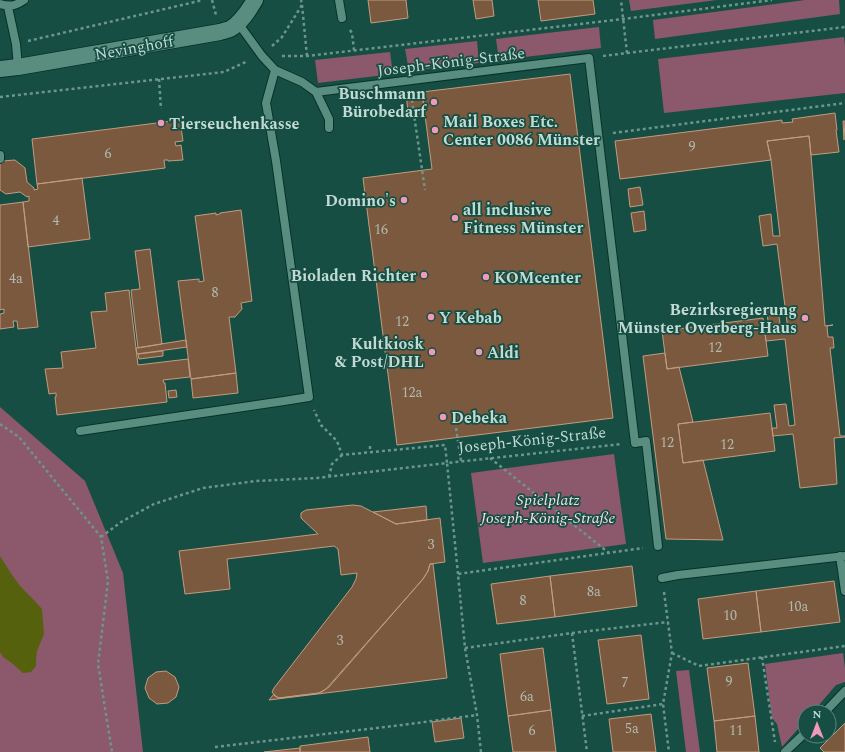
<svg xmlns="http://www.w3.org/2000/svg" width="845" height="752" viewBox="0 0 845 752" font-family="Spectral,serif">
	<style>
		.green { fill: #8c586b }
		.water { fill: #56610d }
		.building { fill: #7b593f; stroke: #c29b80 }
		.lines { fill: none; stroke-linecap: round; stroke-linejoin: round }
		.lane-casing { stroke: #073229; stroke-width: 10 }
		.street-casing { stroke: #073229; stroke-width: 18 }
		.path { stroke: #6c958c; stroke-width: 2.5; stroke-dasharray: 3 3; stroke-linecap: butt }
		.lane { stroke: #598d80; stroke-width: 8 }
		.street { stroke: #598d80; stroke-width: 16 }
		.poi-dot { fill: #ef9ab8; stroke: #174e43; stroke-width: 1.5 }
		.labels { text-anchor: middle; stroke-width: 3.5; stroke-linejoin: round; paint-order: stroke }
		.number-label { font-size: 14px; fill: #b0baaf }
		.street-label { font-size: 16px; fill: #c1dbd4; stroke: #174e43 }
		.poi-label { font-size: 16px; font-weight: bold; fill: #c1dbd4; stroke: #174e43; text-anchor: start }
		.park-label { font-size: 16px; font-style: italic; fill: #f4dde4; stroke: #174e43 }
	</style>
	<rect width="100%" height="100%" fill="#174e43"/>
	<path class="green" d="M629 0H717L631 11Z
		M805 0H839L840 14 655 39 653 20Z
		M599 27 601 48 499 60 496 39Z
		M844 37 845 46V93L664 113 658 59Z
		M477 41 479 63 409 71 405 49Z
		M390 52 393 74 318 83 315 60Z
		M0 407 85 481 123 573 143 752H0Z
		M614 454 626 544 483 563 471 473Z
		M843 653 845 668V682L836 685 813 712H805V721L782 747 777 724 772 718 765 664Z
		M689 670 700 752H686L676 671Z"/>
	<path class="water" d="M0 556 12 575 21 587 32 598 42 609 43 622 44 634 37 651 36 659V666L31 672 23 673 13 664 3 657 0 652Z"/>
	<path class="building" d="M368 0H406L408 18 371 23Z
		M473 0H492L494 16 476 19Z
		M538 0H593L595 14 541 21Z
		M570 74 613 418 397 445 363 178 432 169 422 92Z
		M422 93 425 116 409 118 406 95Z
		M835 113 837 130H836L839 152 811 155 809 136 767 141 771 160 620 179 615 141 782 120V123L793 122 792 119Z
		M180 120 183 141 175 142 176 146 181 145 183 160 168 161V160H164L165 168 37 184 32 139Z
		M843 121H845L844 140Z
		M809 136 811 155 825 326 833 325 827 326 828 337H833L834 348H830L840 436H845V437L834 438 837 484 800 488 793 434 773 436 772 428H777L774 405 786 404 789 426 795 425 785 339 766 341 765 333H769L767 311 778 309 781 331 788 330 777 244 763 246 759 216 771 214 773 236H780L771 160 767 141Z
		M15 160 25 168 27 182 34 188V190L38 189 37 184 82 178 90 239 28 247 23 202 29 201V196L27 197 20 192 6 194 0 190V163L2 161Z
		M640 187 643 205 630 207 628 189Z
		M23 202 38 327 18 329 17 321H13L14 327 0 329V314L4 313V309L0 310V205Z
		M241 210 252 301 241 303 242 309 235 317H229L236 373 191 379 178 281 199 279V282L204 281 195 216 216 213V215L220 214V213Z
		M644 211 646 230 634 232 631 213Z
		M150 249 162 344 138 348 131 290 140 289 135 251Z
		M129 290 138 365 188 359 190 377 163 380 164 383H165L167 402 57 415 55 397H56V393L49 394 45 369 63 368 61 352 96 348 91 312 107 311 105 293Z
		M763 318 768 356 667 369 662 331Z
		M186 340 187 347 137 354 136 348Z
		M163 351V356L139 359 138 354Z
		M665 353 667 369 679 367 693 422 678 424 683 463 703 460 723 540 666 539 643 356Z
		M236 373 238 393 193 398 191 379Z
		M176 390 177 397 169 398 168 391Z
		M770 413 775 451 683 463 678 424Z
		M353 505 361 506 396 524 440 518 445 562 430 564 428 571 423 579 326 689 319 693 279 698 275 696 272 692 274 688 352 587 356 579 357 573 341 575 338 549 334 546 227 559 230 589 185 594 179 551 318 534 301 518V513L306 510Z
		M426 506 427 520 396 524 373 512Z
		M430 564H433L447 678 269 700 274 694 275 696 279 698 319 693 323 691 329 687 423 579 428 571Z
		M632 566 637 606 555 617 550 576Z
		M550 576 555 617 497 624 491 584Z
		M834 581 840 622 761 632 756 591Z
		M756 591 761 632 703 639 698 599Z
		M641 635 649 699 607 704 598 640Z
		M543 648 551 710 508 716 500 654Z
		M748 663 755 716 714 721 707 668Z
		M166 671 175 677 179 687 176 697 168 703 157 704 149 698 145 688 148 678 156 672Z
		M551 710 556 752H513L508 716Z
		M651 714 656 752H613L609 719Z
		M755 716 759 752H717L714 721Z
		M461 718 464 738 435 742 432 722Z
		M845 723V752H824L820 748Z
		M368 737 370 752H300V746Z
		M300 748V752H264Z"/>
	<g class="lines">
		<g class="lane-casing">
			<path id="lane" d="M339 0 342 18
				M0 4C11 7 15 6 24 0
				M8 7 16 44 18 67
				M238 23 262 56 275 70 302 82 316 92 329 119V128
				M316 92 589 58 635 443 646 441 658 546
				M0 155V159
				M80 431 284 401 309 397 276 161 266 103 275 70
				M840 556 845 591
				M662 578 678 575 845 556
				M825 712 845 691
				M785 752 805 733"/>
		</g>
		<g class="street-casing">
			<path id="street" d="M0 69 18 67 220 32C223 31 227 30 230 29 241 23 249 10 255 0"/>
		</g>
		<path class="path" d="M212 0 216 15
			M302 5 307 56
			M350 30 352 33 354 50
			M28 41 199 1 201 0
			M272 46 282 37 302 5 301 0
			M627 53 845 27
			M282 56H307L623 19 772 0
			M603 56 627 53 621 0
			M159 79 161 109
			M411 94 425 190
			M0 97 224 72 248 61
			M613 133 845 103
			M0 424 19 437 101 537 108 581 98 664 112 752
			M456 428 461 461
			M370 446V452
			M490 458 609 553
			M329 477 332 464 342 455
			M101 537 121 522 154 504 203 488 256 481 317 478 447 463 445 445 342 455 337 441 321 425 314 410
			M458 574 447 463 622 444
			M664 592 672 653 663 704 669 752
			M572 633 587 752
			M465 648 572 633 668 622
			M672 653 699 666 845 646
			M762 657 775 742
			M582 716 663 704
			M215 747 402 725 477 715
			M481 752 477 715 465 648 458 574 643 548"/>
		<use href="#lane" class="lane"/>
		<use href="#street" class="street"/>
	</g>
	<g class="poi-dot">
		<circle cx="434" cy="102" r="4"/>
		<circle cx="161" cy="123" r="4"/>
		<circle cx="435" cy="130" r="4"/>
		<circle cx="404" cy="200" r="4"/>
		<circle cx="455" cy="218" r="4"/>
		<circle cx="424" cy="275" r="4"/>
		<circle cx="486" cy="277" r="4"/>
		<circle cx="431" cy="317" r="4"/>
		<circle cx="805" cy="318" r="4"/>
		<circle cx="432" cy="352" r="4"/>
		<circle cx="479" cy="352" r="4"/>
		<circle cx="443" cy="417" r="4"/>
	</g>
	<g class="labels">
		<g class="number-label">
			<text x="692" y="151">9</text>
			<text x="108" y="158">6</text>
			<text x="56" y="225">4</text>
			<text x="381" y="234">16</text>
			<text x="16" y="283">4a</text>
			<text x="215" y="297">8</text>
			<text x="402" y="326">12</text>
			<text x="715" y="352">12</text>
			<text x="412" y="397">12a</text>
			<text x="667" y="447">12</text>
			<text x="727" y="449">12</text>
			<text x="431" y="549">3</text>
			<text x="594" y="596">8a</text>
			<text x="523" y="605">8</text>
			<text x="798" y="611">10a</text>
			<text x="730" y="620">10</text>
			<text x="340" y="645">3</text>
			<text x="729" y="686">9</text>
			<text x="625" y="687">7</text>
			<text x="527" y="701">6a</text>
			<text x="632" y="733">5a</text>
			<text x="532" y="735">6</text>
			<text x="736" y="735">11</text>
		</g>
		<g class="street-label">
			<text transform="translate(134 47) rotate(-10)" y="6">Nevinghoff</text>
			<text transform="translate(451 61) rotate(-7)" y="6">Joseph-König-Straße</text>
			<text transform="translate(532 439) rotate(-6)" y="6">Joseph-König-Straße</text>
		</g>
		<g class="poi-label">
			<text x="426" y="99" text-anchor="end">Buschmann<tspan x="426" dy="18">Bürobedarf</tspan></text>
			<text x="443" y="127">Mail Boxes Etc.<tspan x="443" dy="18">Center 0086 Münster</tspan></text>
			<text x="169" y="129">Tierseuchenkasse</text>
			<text x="396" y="206" text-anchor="end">Domino's</text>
			<text x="463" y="215">all inclusive<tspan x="463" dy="18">Fitness Münster</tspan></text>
			<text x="416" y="281" text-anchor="end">Bioladen Richter</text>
			<text x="494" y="283">KOMcenter</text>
			<text x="797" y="315" text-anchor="end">Bezirksregierung<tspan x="797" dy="18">Münster Overberg-Haus</tspan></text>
			<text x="439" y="323">Y Kebab</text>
			<text x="424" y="349" text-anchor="end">Kultkiosk<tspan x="424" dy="18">&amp; Post/DHL</tspan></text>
			<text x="487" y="358">Aldi</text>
			<text x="451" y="423">Debeka</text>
		</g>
		<g class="park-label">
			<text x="548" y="505">Spielplatz<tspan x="548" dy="18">Joseph-König-Straße</tspan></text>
		</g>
	</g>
	<g transform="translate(817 724)"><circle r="19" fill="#174e43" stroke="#5b867d"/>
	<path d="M0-3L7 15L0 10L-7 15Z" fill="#ef9ab8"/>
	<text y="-6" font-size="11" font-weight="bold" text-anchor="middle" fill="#c1dbd4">N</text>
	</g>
</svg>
